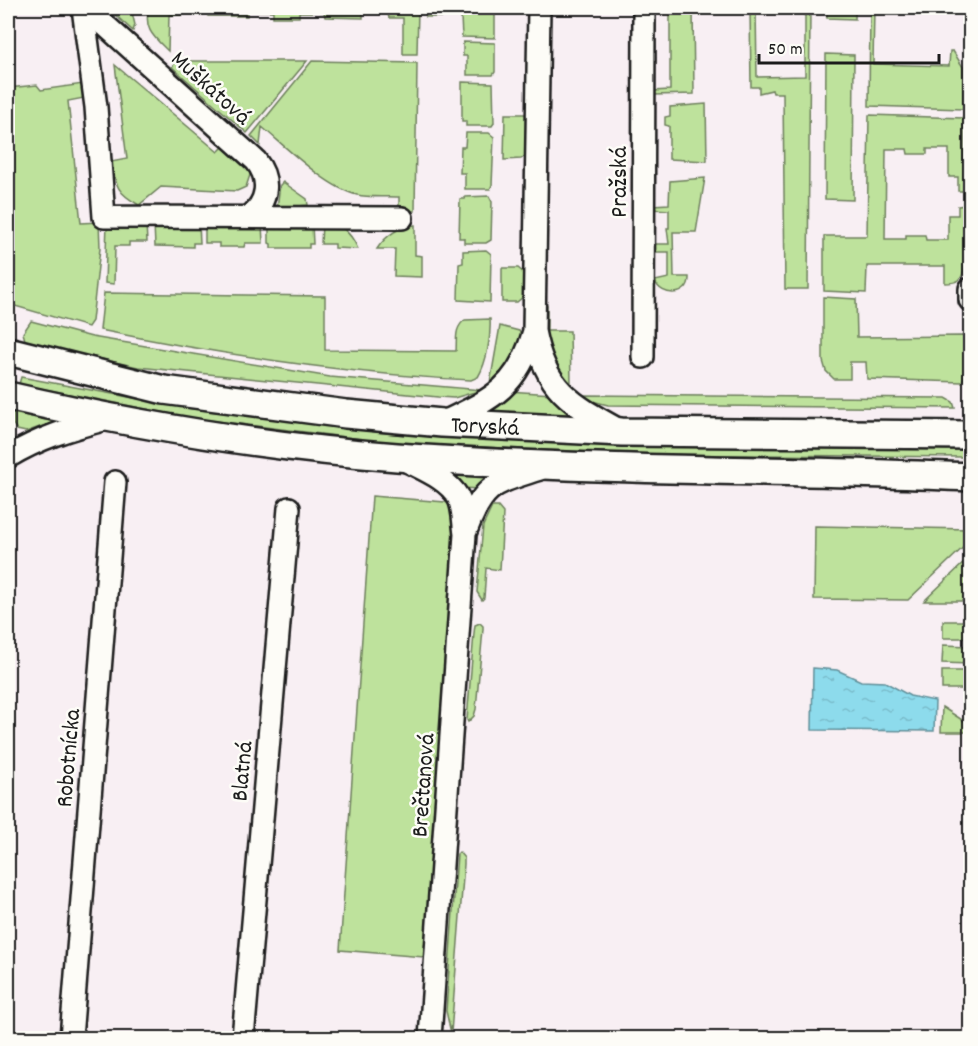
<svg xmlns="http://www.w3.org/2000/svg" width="978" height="1046" viewBox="0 0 978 1046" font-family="Dekko,sans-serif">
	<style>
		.grass { fill: #bee29c; stroke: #6d7f5c; stroke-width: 1.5 }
		.park { fill: url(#park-dots); stroke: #6d7f5c; stroke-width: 1.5 }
		.water { fill: url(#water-ripples); stroke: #608f99; stroke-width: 1.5 }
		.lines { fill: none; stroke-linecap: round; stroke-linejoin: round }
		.minor-casing { stroke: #1c1c1c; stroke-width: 26 }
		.tertiary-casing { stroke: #1c1c1c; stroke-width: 32 }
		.minor { stroke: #fdfcf7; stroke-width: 21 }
		.tertiary { stroke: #fdfcf7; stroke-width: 27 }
		.labels { text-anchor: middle; stroke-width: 5; stroke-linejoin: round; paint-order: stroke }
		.street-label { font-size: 24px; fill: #1c1c1c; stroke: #fdfcf7 }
	</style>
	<defs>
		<pattern id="park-dots" width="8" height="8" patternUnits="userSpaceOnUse" patternTransform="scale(1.5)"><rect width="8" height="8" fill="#bee29c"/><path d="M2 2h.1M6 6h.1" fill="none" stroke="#a3c186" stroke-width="1.8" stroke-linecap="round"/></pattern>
		<pattern id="water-ripples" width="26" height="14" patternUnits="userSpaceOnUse" patternTransform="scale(1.5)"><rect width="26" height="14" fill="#8ddbec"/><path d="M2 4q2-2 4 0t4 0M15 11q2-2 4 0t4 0" fill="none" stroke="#79bbca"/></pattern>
	</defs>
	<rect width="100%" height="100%" fill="#f8eff3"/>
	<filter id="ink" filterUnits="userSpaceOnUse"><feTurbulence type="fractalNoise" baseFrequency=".0167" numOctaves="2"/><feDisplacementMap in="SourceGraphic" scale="12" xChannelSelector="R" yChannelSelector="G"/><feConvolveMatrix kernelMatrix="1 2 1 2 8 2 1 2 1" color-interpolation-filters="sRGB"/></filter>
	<g filter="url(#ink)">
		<path class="grass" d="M115 8H131L135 25 133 31 111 11Z
			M149 8H198V10H183L182 15H169L168 51C154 37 143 29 149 8Z
			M206 8H251V11H247V16H208Z
			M257 8H314V12H299V17H273V11H257Z
			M322 8H366V13H363V18L325 17 324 12H321Z
			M372 8H418L417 54H403V18H389L388 14 372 13Z
			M427 8 495 10V38L462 37 461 17H426Z
			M653 8H693L694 94 653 95V91L670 90V11H653Z
			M750 8H756L757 77 805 76V8H810L808 289H785L783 93H773L772 90 759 93V87H751Z
			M827 8H855V19L827 18Z
			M870 8H874L873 64 949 66 950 51H953L963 67V109L869 106Z
			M463 42 495 43V72L493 75H467V56H463Z
			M826 54 854 55 853 200 825 199Z
			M176 61H307L247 133 172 67Z
			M312 61 417 63 415 211H399V197C386 196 370 198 357 195 326 187 287 148 262 127L260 145 251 136Z
			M115 65 218 152 229 141 249 160 250 175 246 187 237 191 161 187 139 205C117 193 116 186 111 162L127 159Z
			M462 82 493 83 494 123 492 126H466V121H462Z
			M83 84 84 98 68 101 81 223 99 222 100 248 92 321 88 327 8 304V88L37 85 41 90Z
			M706 104 707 161 669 159V126L665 125V117L670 116V107Z
			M505 114H527L525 156 521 159 504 160Z
			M869 115 964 118V191H958V177H949V149H927V154H908L907 149H886L885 239H906V235H925L926 240H948V215H958V206L965 205C965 220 970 271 959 280 955 283 950 283 945 283V266H867L866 293 824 291V236H867Z
			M466 133H489L494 137 492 185 490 189H465V173H460L461 147H465Z
			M705 178 696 232H673L674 277H689C690 297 661 298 655 281L669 278V252H652V244H669L667 228H669V210L652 209V205L669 204 670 181Z
			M283 182 307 199 308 205 277 208 280 185Z
			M489 196 492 202 491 240 486 243H464V238H459L460 199H465V197Z
			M107 223 146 224 147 242H129V246H115L114 284 105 283Z
			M154 224H199L200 243H193V247L155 246Z
			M205 224 262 225 263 243H245L244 247H219V243H205Z
			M322 224C342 226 349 229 358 249L335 248V244H321Z
			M269 225H312L313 244H309V248H271V244L269 243Z
			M415 225V255L422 256V277L394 276 395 249H377C386 235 399 227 415 225Z
			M463 251 486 250 491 254 490 302 458 300 459 264 463 263Z
			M502 268H518L524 273V296L517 302H502Z
			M104 293 325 296V350L456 351C457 339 454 328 465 320L490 319C491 337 487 362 478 377L471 380C346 374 223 355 100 330Z
			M823 297 856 299 857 337 963 336C969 347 967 371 962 382L867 379 866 362H850V379H834L826 371 823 361Z
			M547 305V331H570L571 383C546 365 543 334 544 306Z
			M31 321 92 337 330 377 482 390 454 398 438 397 138 367 64 351 25 340 23 333Z
			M500 326 519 331 523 336C515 354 508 369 492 383H490Z
			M21 377 193 409 394 434 606 446 963 448V457L635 454 393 443 192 418 19 384Z
			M508 391 552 394 574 414 572 416 488 413 484 408Z
			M582 395 946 398 953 402 955 408 608 405 588 400Z
			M13 413 51 421V423L26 432 17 430 13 424Z
			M434 473 507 475 480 489 462 488Z
			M372 496 445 502 451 506 456 520 424 957 340 950Z
			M492 507H498L503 513 500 570 486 568 484 598 482 600 477 592 483 526Z
			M815 526 970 529V541L908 600 814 599Z
			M970 557V601H924Z
			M943 621H970V638H943Z
			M480 623 483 626V629L476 709 474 716 468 722 467 720 474 633 475 625Z
			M943 645 970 646V664L942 663Z
			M942 671H970V689H942Z
			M942 707 970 725V732H941Z
			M459 852 464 858V864L451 1033 446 1011 457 854Z"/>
		<path class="park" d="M8 117 11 189H8Z"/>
		<path class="water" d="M813 668 837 670 861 681 885 682 910 696 935 701 934 731 812 730Z"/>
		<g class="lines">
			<g class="minor-casing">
				<path id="minor" d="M83 8 96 107 104 217 402 218
					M86 8 256 161C271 180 268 202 249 217
					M539 8 534 331C545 389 570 403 619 430
					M970 300V289
					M643 357 644 8
					M442 423C492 399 518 388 534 331
					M8 457C39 438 72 428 107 419
					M403 459C421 469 447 478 458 497 464 508 463 522 465 534L430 1038
					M466 531C484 483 494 484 540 469
					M71 1038 115 482
					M243 1038 289 508"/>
			</g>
			<g class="tertiary-casing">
				<g id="tertiary">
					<path id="s1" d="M8 351 164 390 346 414 442 423 622 432 970 435"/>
					<path d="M8 396C134 425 267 447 397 457 587 471 779 469 970 477"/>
				</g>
			</g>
			<use href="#minor" class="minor"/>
			<use href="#tertiary" class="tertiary"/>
		</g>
	</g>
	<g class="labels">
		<g class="street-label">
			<text transform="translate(212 87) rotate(42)" y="8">Muškátová</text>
			<text transform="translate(618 182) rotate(-90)" y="8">Pražská</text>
			<text dy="8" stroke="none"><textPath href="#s1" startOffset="484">Toryská</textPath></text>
			<text transform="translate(67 758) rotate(-85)" y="8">Robotnícka</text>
			<text transform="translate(241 771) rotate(-85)" y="8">Blatná</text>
			<text transform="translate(422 785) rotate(-86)" y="8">Brečtanová</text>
		</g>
	</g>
	<rect width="978" height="1046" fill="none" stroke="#fdfcf7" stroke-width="30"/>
	<rect x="15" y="15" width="948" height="1016" fill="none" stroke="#1c1c1c" stroke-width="2" filter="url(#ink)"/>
	<path d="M759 54v9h180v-9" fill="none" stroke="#1c1c1c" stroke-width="3"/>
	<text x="768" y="54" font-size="18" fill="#1c1c1c" stroke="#fdfcf7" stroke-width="4.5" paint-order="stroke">50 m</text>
</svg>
